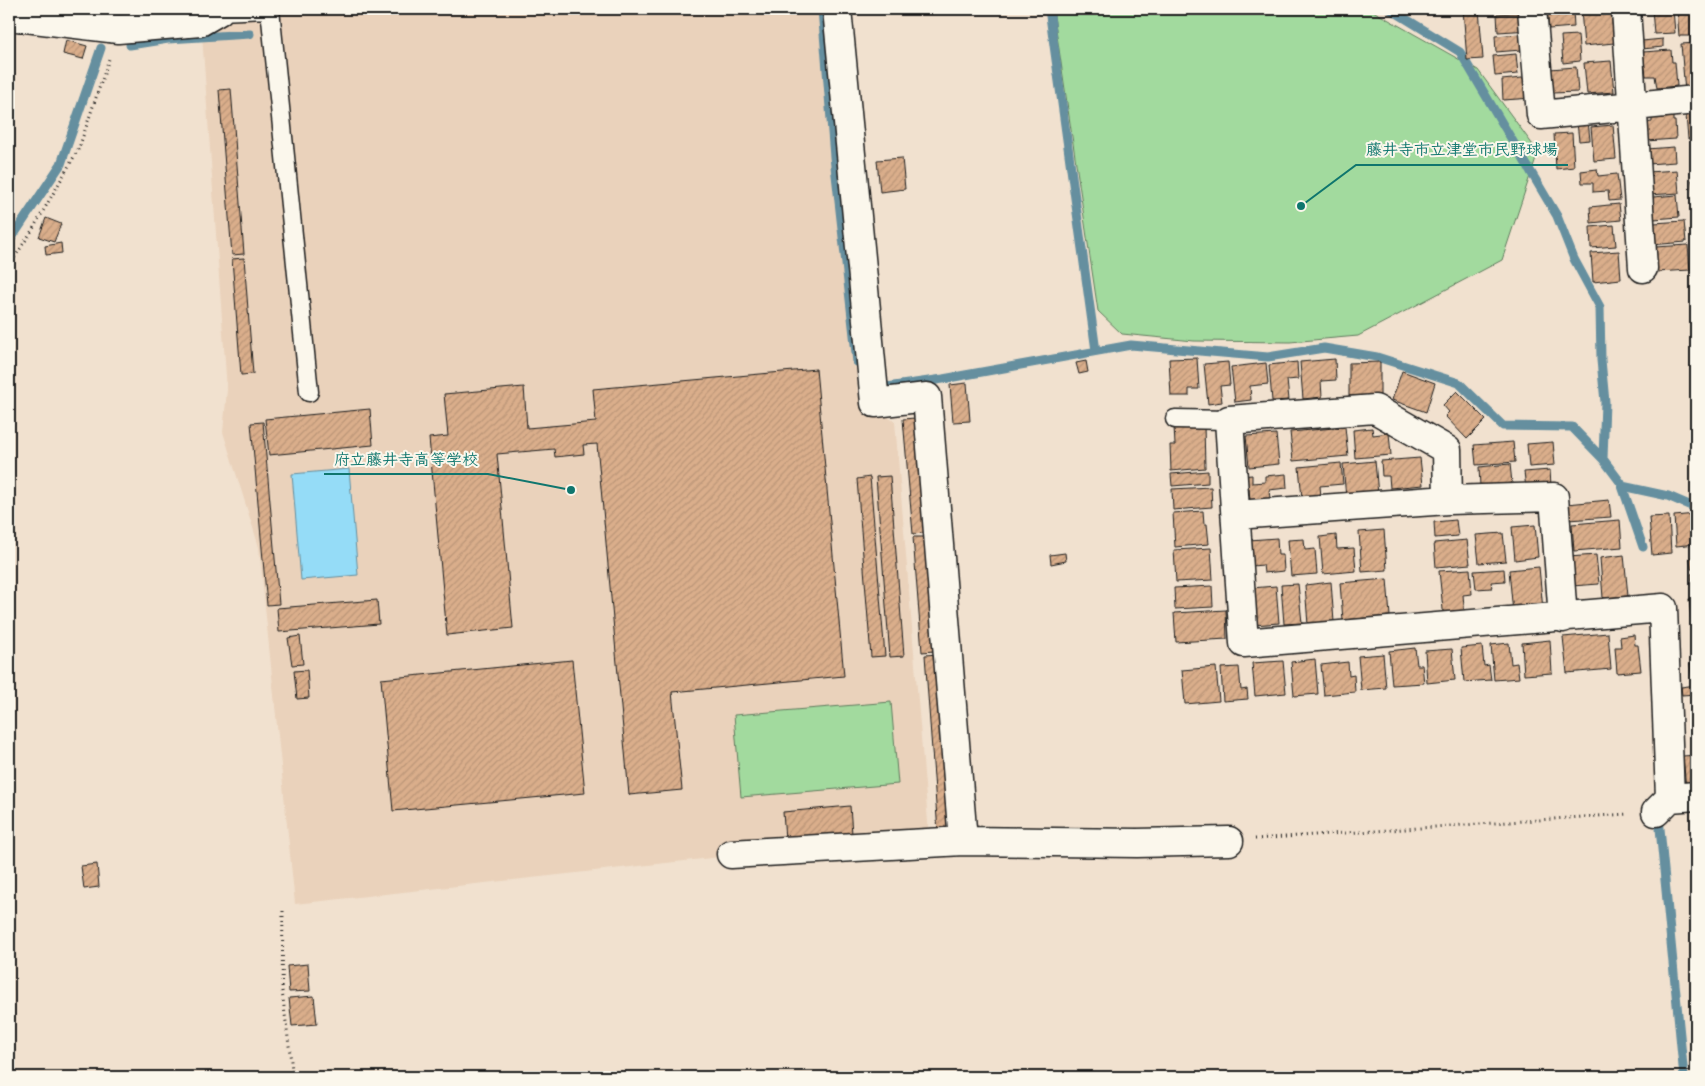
<svg xmlns="http://www.w3.org/2000/svg" width="1705" height="1086" viewBox="0 0 1705 1086" font-family="Kalam,'Klee One',sans-serif">
	<style>
		.built { fill: #ead2bb }
		.green { fill: #a2da9e; stroke: #5f7b5d }
		.water { fill: #95dcf7; stroke: #658f9f }
		.lines { fill: none; stroke-linecap: round; stroke-linejoin: round }
		.stream { stroke: #658f9f; stroke-width: 9 }
		.building { fill: url(#building-hatch); stroke: #1c1c1c }
		.lane-casing { stroke: #1c1c1c; stroke-width: 21 }
		.street-casing { stroke: #1c1c1c; stroke-width: 31 }
		.path { stroke: #1c1c1c; stroke-width: 3; stroke-dasharray: 1 4; stroke-linecap: butt }
		.lane { stroke: #fbf7ec; stroke-width: 18 }
		.street { stroke: #fbf7ec; stroke-width: 28 }
		.leader { fill: none; stroke: #0f766e; stroke-width: 2 }
		.callout-dot { fill: #0f766e; stroke: #fbf7ec; stroke-width: 2 }
		.callout-label { font-size: 16px; text-anchor: middle; font-weight: bold; fill: #0f766e; stroke: #fbf7ec; stroke-width: 4; stroke-linejoin: round; paint-order: stroke }
	</style>
	<defs>
		<pattern id="building-hatch" width="6" height="6" patternUnits="userSpaceOnUse" patternTransform="scale(1.25)"><rect width="6" height="6" fill="#daae8b"/><path d="M-1 1l2-2M0 6l6-6M5 7l2-2" fill="none" stroke="#ba9577"/></pattern>
	</defs>
	<rect width="100%" height="100%" fill="#f1e1cf"/>
	<filter id="ink" filterUnits="userSpaceOnUse"><feTurbulence type="fractalNoise" baseFrequency=".02" numOctaves="2"/><feDisplacementMap in="SourceGraphic" scale="10" xChannelSelector="R" yChannelSelector="G"/><feConvolveMatrix kernelMatrix="1 2 1 2 8 2 1 2 1" color-interpolation-filters="sRGB"/></filter>
	<g filter="url(#ink)">
		<path class="built" d="M241 9H824L858 395 895 422 929 834 295 904 259 547 223 432 227 390 202 35 240 14Z"/>
		<path class="green" d="M1053 9H1373V11L1478 70 1538 152 1502 260 1358 336 1290 342 1194 341 1122 334 1098 311Z
			M891 702 898 784 741 797 734 715Z"/>
		<path class="water" d="M349 469 358 575 301 580 292 474Z"/>
		<g class="lines">
			<path class="stream" d="M822 9 834 157 857 362
				M1049 9 1096 351
				M1390 9 1460 52 1557 216 1574 259 1600 307 1601 360 1605 402 1603 459 1621 483 1643 547
				M130 45 168 39 250 34
				M9 242 61 164 101 48
				M887 387 943 379 1131 345 1268 357 1324 348 1377 357 1459 383 1503 426 1572 427 1603 459
				M1622 486 1668 496 1696 508
				M1659 818 1684 1077"/>
		</g>
		<path class="building" d="M1463 9H1479L1483 59 1467 60Z
			M1547 9H1573L1574 27 1549 29Z
			M1611 9 1614 43 1584 46 1581 10Z
			M1652 9H1673L1675 33 1654 34Z
			M1677 9H1692L1694 36H1679Z
			M1528 12 1530 30 1498 32 1497 14Z
			M1520 34 1521 50 1496 52 1495 36Z
			M1578 35 1580 61 1563 63 1561 36Z
			M1663 39V47L1642 49V41Z
			M66 40 87 46 83 59 63 54Z
			M1696 43V91L1685 92 1681 44Z
			M1671 50 1672 62H1675L1677 86 1657 88 1655 76H1646L1643 52Z
			M1516 54 1518 74 1495 76 1493 56Z
			M1611 61 1614 92 1587 94 1584 63Z
			M1576 67 1578 92 1552 93 1550 69Z
			M1532 77 1533 98 1503 100 1502 80Z
			M231 89 244 254 232 255 219 90Z
			M1696 114V138L1688 139 1686 115Z
			M1673 116V121H1675L1676 139 1646 141 1644 123 1652 122V117Z
			M1588 121 1590 140 1579 141 1577 122Z
			M1613 125 1616 159 1594 161 1591 127Z
			M1572 133 1574 167 1556 169 1554 134Z
			M1674 147 1675 162 1648 164 1647 149Z
			M902 158 905 189 880 192 877 160Z
			M1597 169 1598 176 1617 174 1620 200 1609 201 1608 191 1593 192V183H1582L1581 171Z
			M1677 170 1679 193 1649 195 1648 172Z
			M1692 180H1696V212Z
			M1677 195 1679 217 1654 219 1653 197Z
			M1619 204 1621 220 1591 223 1590 207Z
			M46 218 61 224 54 242 39 237Z
			M1684 221 1686 242 1651 245V236H1655L1654 223Z
			M1614 225 1616 246 1591 248 1590 227Z
			M61 243 62 253 46 255 45 246Z
			M1688 245 1690 270 1657 272 1655 247Z
			M1619 251 1621 279 1593 282 1591 253Z
			M244 258 253 374 241 375 232 259Z
			M1197 358 1199 389H1189V396H1171L1169 359Z
			M1335 359 1336 380 1321 381 1322 397 1303 399 1300 362Z
			M1086 361 1088 372 1079 374 1076 363Z
			M1228 362 1230 385 1220 386 1222 402 1208 404 1204 364Z
			M1297 362 1298 379 1287 380 1289 400 1272 401 1269 365Z
			M1380 362V396H1349V363Z
			M1266 363 1268 384 1250 386 1251 400 1235 402 1231 367Z
			M816 369 844 676 672 692 682 790 629 795 597 444 583 445 584 454 555 457 554 449 497 454 513 628 447 635 429 438 448 436 444 394 524 387 527 428 596 422 593 389Z
			M1402 371 1435 383 1426 412 1392 400Z
			M967 383 970 421 953 422 950 385Z
			M1457 391 1486 420 1467 439 1445 416 1449 412 1443 405Z
			M370 409 373 445 269 455 265 419Z
			M915 418 924 533 913 534 903 419Z
			M263 422 279 604 267 605 251 423Z
			M1204 425 1205 468 1171 471 1170 445H1175L1174 427Z
			M1345 427 1348 456 1293 461 1290 432Z
			M1372 428 1373 435 1389 433 1391 455 1355 458 1353 430Z
			M1276 434 1279 464 1249 467 1246 436Z
			M1513 442 1515 462 1476 465 1474 445Z
			M1553 442 1555 465 1529 467 1527 444Z
			M1420 458 1423 485 1390 488 1389 476H1382L1381 461Z
			M1375 461 1378 495 1346 498 1343 464Z
			M1341 463 1343 484 1320 486 1321 497 1302 498 1299 467Z
			M1510 464 1512 483 1480 486 1479 467Z
			M1550 470 1551 486 1526 488 1524 472Z
			M1208 471V483L1172 486 1171 474Z
			M1286 474 1287 488 1269 490 1270 499 1250 501 1249 489 1241 490 1240 476 1252 475V483L1265 482V476Z
			M890 476 904 656 890 657 876 477Z
			M870 477 885 656 871 657 857 479Z
			M1211 487 1212 507 1173 510 1172 489Z
			M1609 500 1611 517 1568 520 1567 504Z
			M1203 511 1204 524H1207L1209 544 1175 547 1173 513Z
			M1696 514V544L1676 546 1674 516Z
			M1669 516 1671 553 1652 555 1649 517Z
			M1456 520 1458 536 1435 538 1434 522Z
			M1620 520 1622 547 1574 551 1572 524Z
			M1535 525 1538 557 1515 560 1512 527Z
			M1384 530 1387 570 1362 572 1359 532Z
			M1503 533 1506 561 1479 563 1476 535Z
			M1336 535 1337 549 1354 548 1356 571 1323 574 1320 537Z
			M913 537H925L934 651 922 652Z
			M1277 538 1278 555H1283L1284 571 1264 573 1263 565 1252 566 1249 540Z
			M1304 539 1305 550 1315 549 1317 574 1291 576 1288 540Z
			M1467 540 1470 564 1436 567 1434 543Z
			M1211 548 1213 580 1176 582 1174 550Z
			M1065 553 1066 561 1051 564 1050 555Z
			M1596 555 1599 584 1572 586 1569 557Z
			M1624 555 1628 596 1603 598 1600 558Z
			M1696 557V569H1691L1690 558Z
			M1539 567 1543 610 1513 613 1509 570Z
			M1470 569 1472 594 1463 595 1465 617 1444 619 1439 571Z
			M1504 569 1505 581 1491 582 1492 588 1476 589 1474 571Z
			M1696 573V592H1693L1691 574Z
			M1387 579 1390 616 1343 620 1340 583Z
			M1331 582 1334 622 1308 625 1305 585Z
			M1298 584 1302 623 1284 624 1281 585Z
			M1212 586 1213 607 1175 609 1174 588Z
			M1276 586 1279 623 1254 625 1251 588Z
			M1689 599H1696V618H1691Z
			M377 600 379 624 279 632 277 608Z
			M1226 610 1227 639 1176 642 1174 613Z
			M1608 633 1611 669 1567 673 1563 637Z
			M1634 635 1635 645H1638L1641 671 1617 673 1615 647H1621L1620 637Z
			M300 636 303 664 292 665 288 638Z
			M1550 640 1552 673 1524 675 1522 643Z
			M1509 643 1511 664 1517 663 1519 678 1494 680 1491 645Z
			M1482 646 1484 666 1489 665 1491 680 1464 682 1461 648Z
			M1415 648 1417 665H1422L1424 683 1392 685 1389 651Z
			M1452 649 1455 680 1427 683 1425 651Z
			M938 654 951 831 938 832 925 655Z
			M1383 654 1386 688 1361 690 1358 656Z
			M1315 659 1318 694 1294 696 1291 662Z
			M572 660 585 793 393 811 381 679Z
			M1283 661 1286 693 1255 696 1252 663Z
			M1348 662 1349 676 1354 675 1355 692 1324 695 1321 665Z
			M1690 664H1696V681H1692Z
			M1216 667 1219 701 1185 704 1182 670Z
			M1239 667 1241 690 1247 689 1248 699 1223 701 1221 668Z
			M307 670 309 698 297 699 294 671Z
			M1696 685V694L1682 695 1681 687Z
			M1696 755V788L1686 789 1683 756Z
			M850 806 852 834 785 840 783 812Z
			M97 864 99 887 84 889 81 866Z
			M308 964 310 991 289 992 287 966Z
			M314 996 317 1024 292 1026 289 998Z"/>
		<g class="lines">
			<g class="lane-casing">
				<path id="lane" d="M219 11 270 9 309 392
					M1175 419 1229 420"/>
			</g>
			<g class="street-casing">
				<path id="street" d="M837 9 875 403 927 397 963 841
					M1532 9 1541 115 1696 100
					M1626 9 1643 268
					M9 16 118 29 200 22 219 11 220 9
					M1448 500 1447 450 1375 409 1229 420 1244 643 1663 608 1670 798 1656 812
					M1236 515 1448 500 1554 497 1563 618
					M1670 798 1696 796
					M731 854 963 841 1137 843 1229 841"/>
			</g>
			<path class="path" d="M9 266 33 229 79 148 110 56
				M1255 839 1628 814
				M283 911 282 991 293 1077"/>
			<use href="#lane" class="lane"/>
			<use href="#street" class="street"/>
		</g>
	</g>
	<path class="leader" d="M1301 206L1356 165H1568M571 490L488 474H324"/>
	<g class="callout-dot">
		<circle cx="1301" cy="206" r="5"/>
		<circle cx="571" cy="490" r="5"/>
	</g>
	<g class="callout-label">
		<text x="1462" y="155">藤井寺市立津堂市民野球場</text>
		<text x="406" y="465">府立藤井寺高等学校</text>
	</g>
	<rect width="1705" height="1086" fill="none" stroke="#fbf7ec" stroke-width="30"/>
	<rect x="15" y="15" width="1675" height="1056" fill="none" stroke="#1c1c1c" stroke-width="2" filter="url(#ink)"/>
</svg>
